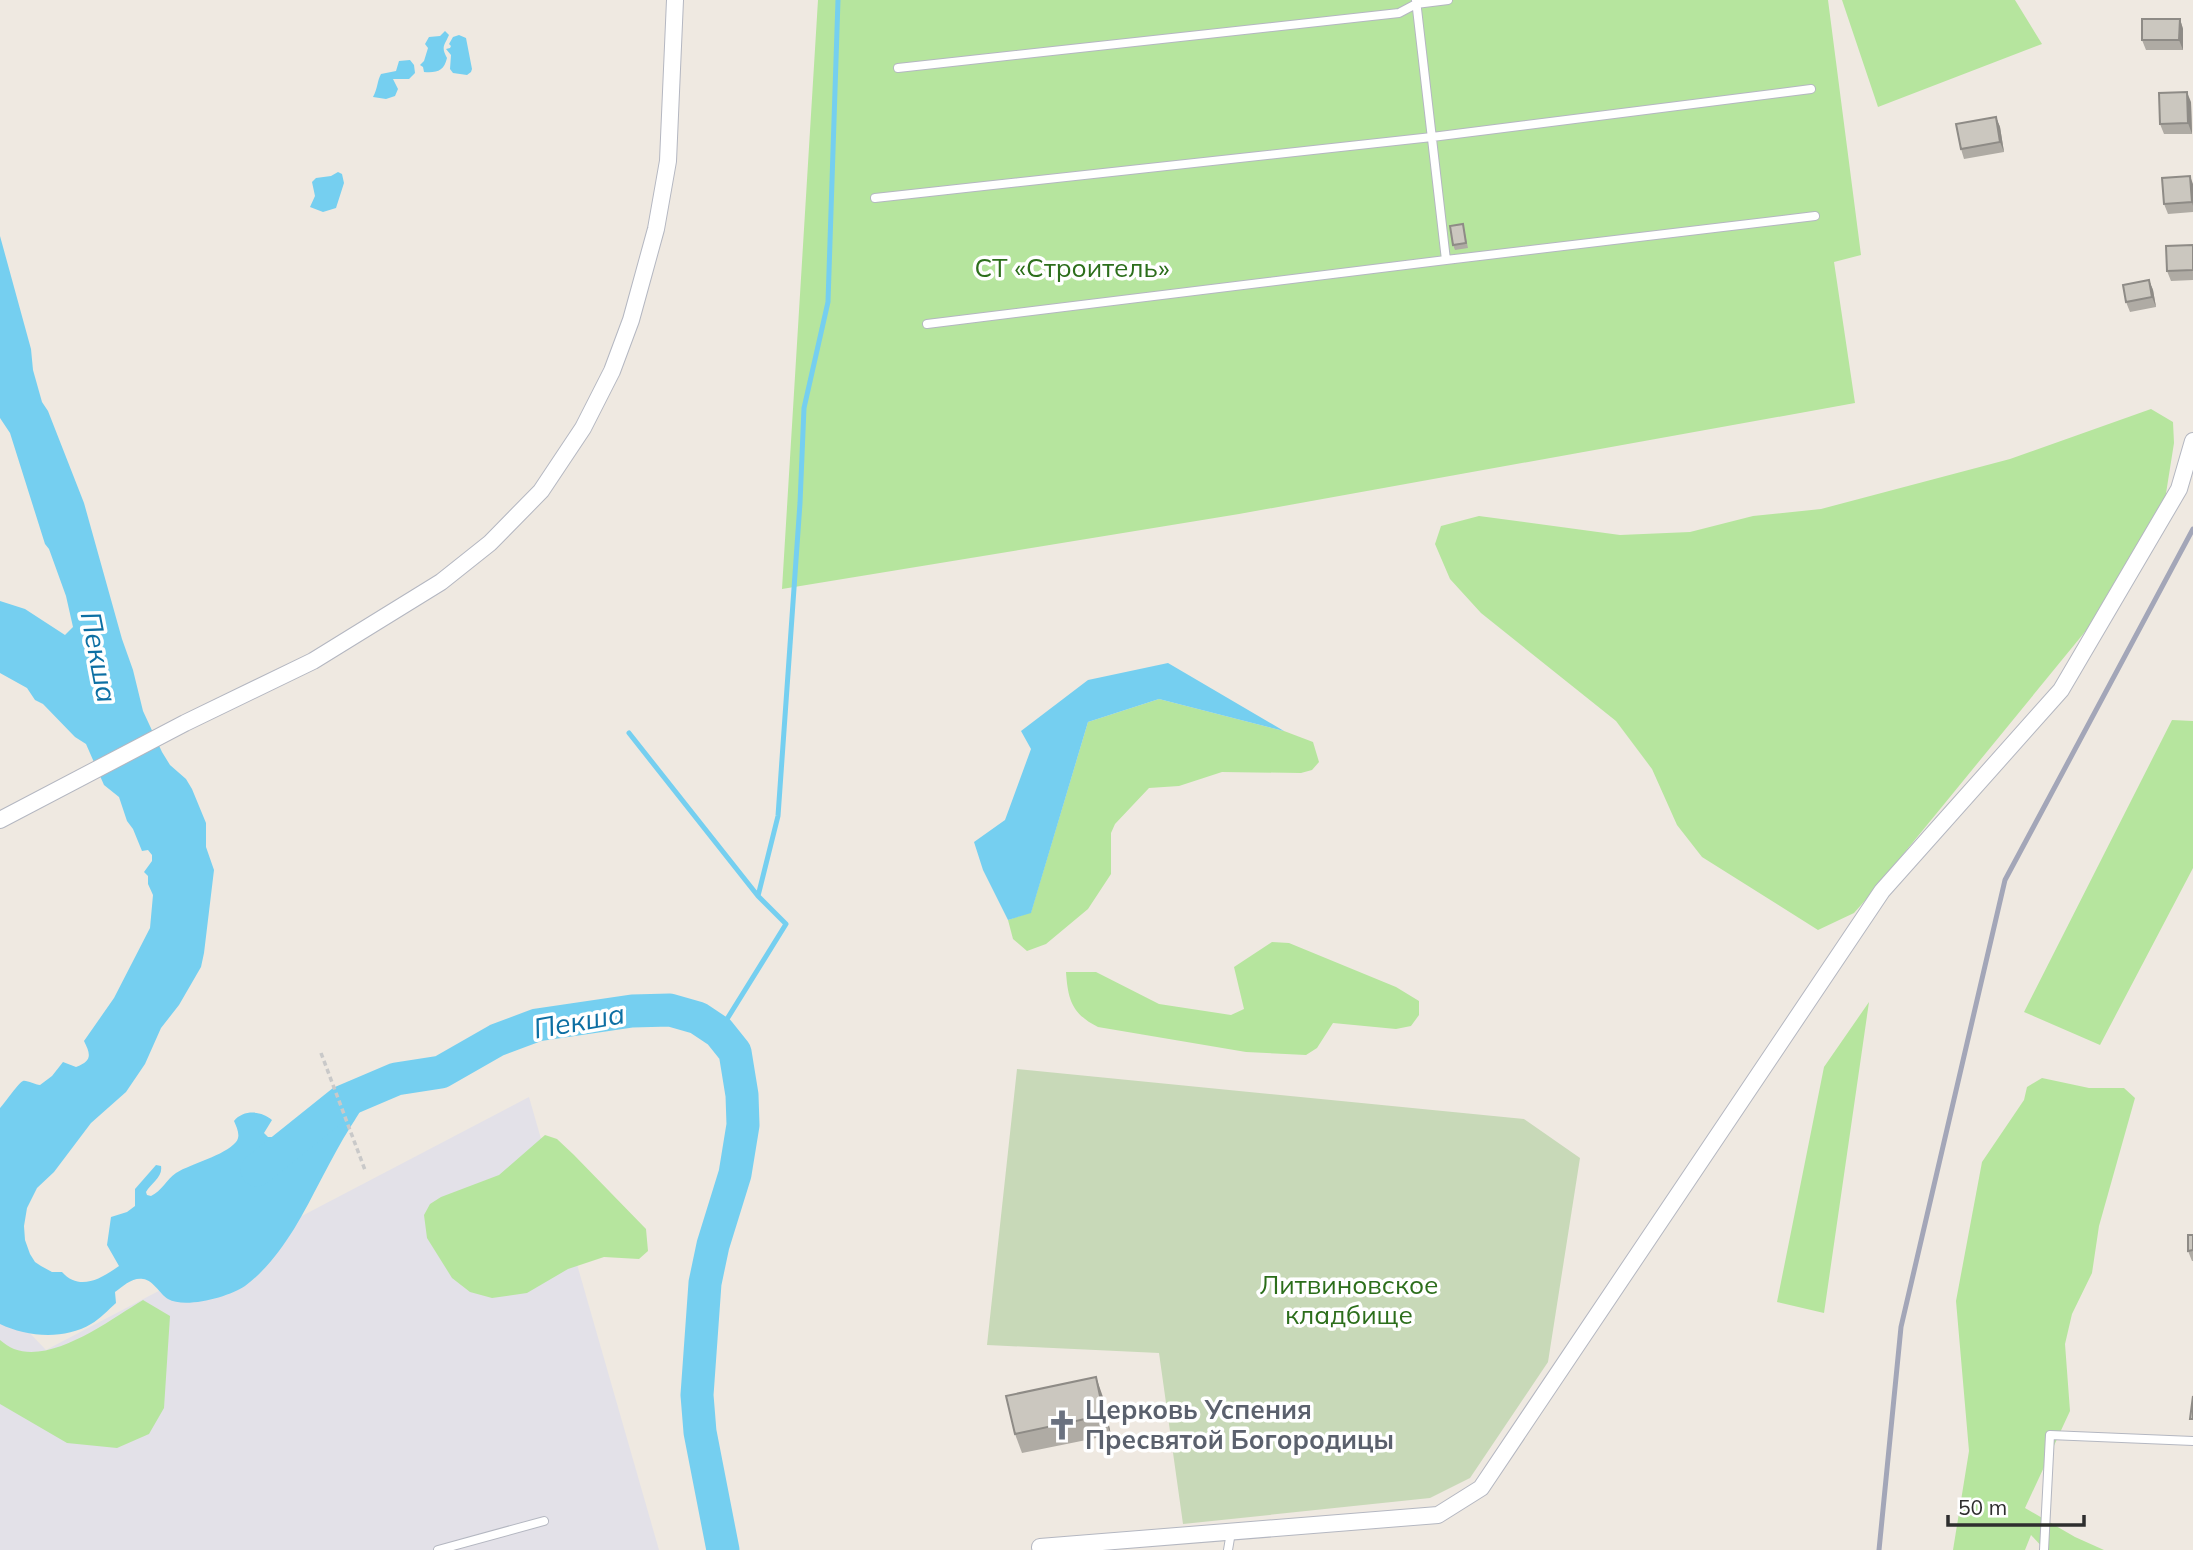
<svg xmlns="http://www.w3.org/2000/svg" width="2193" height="1550" viewBox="0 0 2193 1550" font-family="Mulish,sans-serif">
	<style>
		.industrial { fill: #e3e1e8 }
		.green { fill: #b6e59e }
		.cemetery { fill: #c8d9b8 }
		.water { fill: #75cff0 }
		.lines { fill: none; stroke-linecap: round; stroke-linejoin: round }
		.stream { stroke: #75cff0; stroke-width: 5 }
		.river { stroke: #75cff0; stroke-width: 33 }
		.lane-casing { stroke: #b4b7c1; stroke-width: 10 }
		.street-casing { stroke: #b4b7c1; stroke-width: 18 }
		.path { stroke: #c9c9c9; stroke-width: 3.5; stroke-dasharray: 5 3.5; stroke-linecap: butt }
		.lane { stroke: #fff; stroke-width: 8 }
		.street { stroke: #fff; stroke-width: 16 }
		.rail { stroke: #a3a6b8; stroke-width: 5 }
		.wall { fill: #afaba4 }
		.shaded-wall { fill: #8e8b86 }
		.building { fill: #cbc7bf; stroke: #8e8b86; stroke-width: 2 }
		.labels { text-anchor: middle; stroke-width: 7; stroke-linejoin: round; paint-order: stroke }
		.park-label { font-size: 26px; fill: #2c6e1b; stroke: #fff }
		.worship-label { font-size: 26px; font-weight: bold; fill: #5b616d; stroke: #fff; text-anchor: start }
		.water-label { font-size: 28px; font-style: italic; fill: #0d6fa3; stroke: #fff }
	</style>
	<rect width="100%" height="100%" fill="#efe9e1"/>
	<path class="industrial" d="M529 1097 659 1550H0V1302L46 1350Z"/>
	<path class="green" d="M818 0H1828L1861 255 1834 262 1855 403 1239 514 782 589Z
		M1842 0H2015L2042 44 1878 107Z
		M2151 409 2173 422 2174 443 2164 506 2102 611 1869 896 1854 913 1818 930 1702 857 1677 825 1652 769 1616 721 1481 613 1450 579 1435 544 1441 526 1479 516 1620 535 1690 532 1753 516 1821 509 2010 459Z
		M1159 699 1284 731 1313 742 1319 762 1312 770 1301 773 1222 772 1179 786 1149 788 1115 824 1111 833V874L1088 909 1046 944 1027 951 1013 939 1008 920 1031 912 1088 722Z
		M2172 720 2193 721V868L2100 1045 2024 1012Z
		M1272 942 1289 943 1396 987 1419 1001V1015L1411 1026 1396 1029 1333 1023 1317 1048 1306 1055 1246 1052 1098 1027C1072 1014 1068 1000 1066 972H1096L1159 1004 1231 1015 1244 1009 1234 967Z
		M1869 1002 1824 1313 1777 1302 1824 1067Z
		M2042 1078 2089 1088H2124L2135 1098 2099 1226 2092 1273 2072 1314 2065 1344 2070 1411 2025 1508 2075 1537 2104 1550H2045L2031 1535 2025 1550H1953L1969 1451 1956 1301 1982 1162 2024 1100 2027 1087Z
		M545 1135 557 1139 574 1155 646 1229 648 1251 639 1259 604 1257 568 1269 527 1293 492 1298 470 1292 452 1278 427 1238 424 1215 430 1204 441 1197 499 1175Z
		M143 1300 170 1316 164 1408 149 1434 117 1448 67 1443 0 1404V1340C4 1343 9 1347 14 1349 53 1364 111 1319 143 1300Z"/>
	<path class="cemetery" d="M1017 1069 1524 1119 1580 1158 1548 1362 1470 1478 1430 1498 1183 1524 1159 1353 987 1345Z"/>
	<path class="water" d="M445 31 449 35C444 46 441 47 447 58 444 71 437 73 424 72L423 67 420 65 424 61 428 48 425 44 429 37 440 36Z
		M459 35 466 38 472 69 471 72 467 75 453 73 450 69 451 55 446 49 450 48 451 46 449 44 453 37Z
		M410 60 414 65 415 73 409 79H393L398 89 395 96 386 99 373 97C378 88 377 81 381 74L396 71 399 61Z
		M338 172 342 174 344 183 336 208 323 212 310 207 315 196 312 182 316 178 331 176Z
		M0 236 31 349 33 370 42 402 48 411 84 503 122 639 133 670 143 711 162 752 170 765 186 779 192 789 206 823V847L214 870 204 953 201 967 179 1005 161 1028 145 1064 126 1092 91 1123 54 1172 37 1188 27 1208 24 1226 25 1240 30 1254 35 1262 41 1266 52 1272H62C80 1292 102 1278 119 1266L107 1245 111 1217 127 1212 135 1206V1189L156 1165 161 1166C163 1177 151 1183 146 1192L147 1195 151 1196C162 1191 166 1180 176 1173 192 1163 224 1156 236 1142 241 1136 237 1128 234 1121 244 1109 262 1111 272 1120L264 1133 268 1137H281L304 1143 317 1123 324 1098 369 1078 380 1096C374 1098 370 1100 366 1104 360 1110 356 1119 351 1126 330 1159 314 1196 294 1229 280 1251 265 1271 245 1286 229 1297 185 1309 168 1299 160 1294 153 1280 143 1279 133 1277 123 1286 115 1292L116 1303C108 1310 100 1319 91 1324 64 1340 27 1337 0 1324V1108C5 1103 19 1082 23 1081 27 1080 35 1085 40 1085L52 1076 63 1062 76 1067C92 1061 91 1055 84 1041L114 998 150 928 153 895 148 884V876L144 872 152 861V855L148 850 142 851 133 829 127 821 119 797 104 785 86 744 75 737 43 704 35 700 27 688 0 673V601L25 609 65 635 73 627 66 596 49 549 45 544 10 433 0 418Z
		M1168 663 1284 731 1159 699 1088 722 1031 913 1008 920 983 870 974 842 1005 820 1031 749 1021 731 1088 680Z"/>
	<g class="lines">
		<path class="stream" d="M629 733 758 896
			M719 1032 786 924 758 896 778 816 800 503 804 408 828 302 838 0"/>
		<path class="river" d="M257 1170 342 1102 396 1079 441 1072 497 1040 537 1025 632 1011 670 1010 698 1018 719 1032 735 1052 742 1095 743 1125 735 1174 713 1245 705 1283 697 1395 700 1432 723 1550"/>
		<g class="lane-casing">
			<path id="lane" d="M1416 0 1446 260 1815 216
				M898 68 1399 13 1416 4 1448 0
				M875 198 1432 137 1811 89
				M927 324 1446 260
				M438 1550 544 1521
				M1228 1550 1231 1532
				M2044 1550 2050 1435 2193 1441"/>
		</g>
		<g class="street-casing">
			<path id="street" d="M0 820 185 723 313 661 441 582 490 543 541 491 583 428 612 371 631 320 656 229 668 161 675 0
				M1040 1547 1438 1515 1481 1488 1882 891 2061 690 2179 489 2193 441"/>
		</g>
		<path class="path" d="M321 1053 365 1170"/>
		<use href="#lane" class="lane"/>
		<use href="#street" class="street"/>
		<path class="rail" d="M1879 1550 1901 1327 2005 880 2193 529"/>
	</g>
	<path class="wall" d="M2180 19 2183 29V50H2146L2142 40Z
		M2191 102 2192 134H2164L2160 124Z
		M1996 117 2000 127 2004 152 1964 159 1961 149Z
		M2193 184V212L2168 214 2164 204Z
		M1463 224 1468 248 1455 250 1453 245Z
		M2193 246V280L2171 281 2167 271Z
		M2149 280 2153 290 2156 307 2130 312 2126 302Z
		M2193 1235V1261H2192L2188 1251Z
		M1103 1397 1111 1435 1022 1453 1015 1434Z"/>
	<path class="shaded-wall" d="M2180 19 2183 29V50L2179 40Z
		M2187 92 2191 102 2192 134 2188 123Z
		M1996 117 2000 127 2004 152 2000 142Z
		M2190 176 2193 184V206L2192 202Z
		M2149 280 2153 290 2156 307 2152 297Z
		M1096 1377 1103 1397 1111 1435 1104 1415Z"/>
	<path class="building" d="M2142 19H2180L2179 40H2142Z
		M2187 92 2188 123 2160 124 2159 93Z
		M1996 117 2000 142 1961 149 1956 124Z
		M2190 176 2192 202 2164 204 2162 178Z
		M1463 224 1466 243 1453 245 1450 226Z
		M2193 245V270L2167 271 2166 246Z
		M2149 280 2152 297 2126 302 2123 285Z
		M2188 1235H2193V1250L2188 1251Z
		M1096 1377 1104 1415 1015 1434 1006 1396Z
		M2193 1396V1419H2190Z"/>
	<defs>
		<g id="church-bare" transform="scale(2.415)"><path d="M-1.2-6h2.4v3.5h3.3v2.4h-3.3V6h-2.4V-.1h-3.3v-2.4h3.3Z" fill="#6b7280" stroke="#fff" stroke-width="2.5" paint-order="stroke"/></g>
	</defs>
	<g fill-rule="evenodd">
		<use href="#church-bare" x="1062" y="1425"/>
	</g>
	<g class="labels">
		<g class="park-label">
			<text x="1072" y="277">СТ «Строитель»</text>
			<text x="1349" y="1294">Литвиновское<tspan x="1349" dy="30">кладбище</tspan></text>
		</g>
		<g class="worship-label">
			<text x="1085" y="1419">Церковь Успения<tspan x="1085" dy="30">Пресвятой Богородицы</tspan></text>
		</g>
		<g class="water-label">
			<text transform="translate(99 657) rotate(79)" y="10">Пекша</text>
			<text transform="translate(579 1021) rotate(-10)" y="10">Пекша</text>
		</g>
	</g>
	<path d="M1948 1515v10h136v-10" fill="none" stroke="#2e2e2e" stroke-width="3.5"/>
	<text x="1958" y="1515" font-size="21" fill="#2e2e2e" stroke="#ffffff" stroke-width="5" paint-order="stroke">50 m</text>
</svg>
